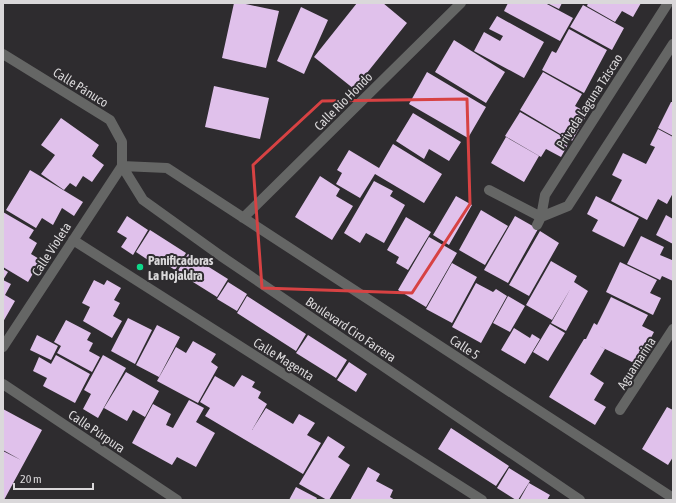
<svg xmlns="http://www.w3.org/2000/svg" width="676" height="503" viewBox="0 0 676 503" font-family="'Asap Condensed',sans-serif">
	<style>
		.building { fill: #e0c1eb }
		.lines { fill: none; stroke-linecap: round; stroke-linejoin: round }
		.minor { stroke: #656665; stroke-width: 10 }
		.marked { fill: none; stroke: #d74243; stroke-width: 3; stroke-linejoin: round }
		.poi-dot { fill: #0ed98a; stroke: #2e2c2f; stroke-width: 1.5 }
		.labels { text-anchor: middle; stroke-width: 4; stroke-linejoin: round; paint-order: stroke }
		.street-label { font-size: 13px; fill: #dad8da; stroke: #2e2c2f }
		.poi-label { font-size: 13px; font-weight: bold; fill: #dad8da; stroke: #2e2c2f; text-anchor: start }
	</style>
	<rect width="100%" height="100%" fill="#2e2c2f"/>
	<path class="building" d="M234 3H241L279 11 266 68 222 58Z
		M357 3H383L407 23 354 89 314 57Z
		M508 3H545L573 18 560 41 504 11Z
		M547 3H562L559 9Z
		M588 3H641L633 17 622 11 615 22 587 6Z
		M583 5 624 28 612 50 570 27Z
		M301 7 328 20 304 74 277 61Z
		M497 16 544 42 524 78 474 51 484 32 500 41 503 36 489 29Z
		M569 29 607 50 584 93 542 70 552 51 556 53Z
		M454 40 505 72 486 103 435 72Z
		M427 72 486 107 468 138 409 104Z
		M543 72 582 94 575 106 588 113 572 141 520 110Z
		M214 86 269 98 260 139 205 127Z
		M671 102H673V136L658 128Z
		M520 112 570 141 561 157 546 149 541 157 505 136Z
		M413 113 461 142 449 161 429 149 424 159 396 141Z
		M61 118 99 145 92 156 104 165 92 182 83 176 76 187 70 183 64 190 41 174 55 155 41 145Z
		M658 129 673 137V193L667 204 658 199 647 220 611 201 622 180 612 175 623 153 646 164 655 147 650 145Z
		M506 137 539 156 524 182 491 163Z
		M393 144 442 174 424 203 375 174 360 198 336 184 342 173 337 170 349 150 379 168Z
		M30 170 83 202 74 216 62 208 53 225 42 218 36 228 6 210Z
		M320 176 340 189 336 196 353 206 332 240 295 217Z
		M374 181 393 191 390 196 405 205 384 243 366 233 360 243 344 233Z
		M456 196 472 205 449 245 433 235Z
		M596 196 639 218 624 247 592 231 598 220 587 214Z
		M481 210 508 226 485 265 459 250Z
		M3 212 34 230 29 238 37 243 31 254 41 260 28 282 3 267Z
		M666 215 673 219V244L656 235Z
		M127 216 148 230 133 255 121 247 127 238 117 232Z
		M515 216 538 229 508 283 484 270Z
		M406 217 431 232 408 270 396 263 399 257 387 250Z
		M150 230 186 253 175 270 158 259 154 264 136 252Z
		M540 231 559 243 529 296 509 285Z
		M641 236 664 247 660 255 672 260 673 257V281L662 276 660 280 627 264Z
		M429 237 457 253 426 307 398 290Z
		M188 254 228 279 217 297 177 272Z
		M551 261 577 276 574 282 588 291 566 331 551 323 571 288 552 320 526 305Z
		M620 262 657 280 650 293 661 298 653 315 606 292Z
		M452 263 477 277 452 323 426 309Z
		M3 269 8 272 3 280 11 284 5 295 15 301 3 322Z
		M94 280 104 285 107 280 121 288 114 300 120 303 113 316 122 321 112 338 83 321 90 307 82 303Z
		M228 282 247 294 237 311 217 299Z
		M476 283 493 292 496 289 507 296 481 343 452 327Z
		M247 296 306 334 296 351 237 313Z
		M508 296 525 306 510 332 493 323Z
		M611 297 648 315 642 326 654 332 645 349 644 348 636 364 599 346 605 349 590 374 604 383 594 400 606 407 595 425 549 397 584 339H586L594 323 597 325Z
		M128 318 152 330 135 364 111 351Z
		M66 320 91 333 87 340 93 343 89 351 100 357 92 372 57 353 61 346 54 342Z
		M550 324 565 333 548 361 533 352Z
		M157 325 180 337 159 377 136 365Z
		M514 328 530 338 532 334 540 339 525 364 501 350Z
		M37 335 58 346 51 360 30 350Z
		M308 335 347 360 336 378 296 353Z
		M193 341 216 354 211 362 218 367 198 403 157 381 176 347 186 353Z
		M56 355 90 374 75 403 43 386 47 378 33 371 39 357 51 364Z
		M103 355 126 368 98 418 83 409 91 394 84 390Z
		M349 362 367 374 356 392 337 380Z
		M126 372 159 391 145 417 133 410 127 421 104 408Z
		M242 375 255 382 252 387 261 392 258 398 267 404 252 430 266 408 293 424 299 414 315 423 307 435 321 443 303 474 205 416 210 408 200 402 215 376 234 387Z
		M189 400 204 408 196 422 215 433 196 467 177 457 172 465 132 443 153 404 171 414 166 425 173 428Z
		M667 407 673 410V457L668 465 642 449Z
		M3 409 42 430 4 500 3 451 21 460 3 450Z
		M451 428 509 466 496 486 438 449Z
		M328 436 345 447 338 457 350 465 329 500H327L299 484Z
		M368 467 380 474 376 481 393 490 390 497 395 500H350Z
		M509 468 530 481 518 500H516L497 488Z
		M529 483 550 495 547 500 520 499Z
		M296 487 317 498 316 500H289Z"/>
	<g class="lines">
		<path class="minor" d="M3 54 110 120 122 142V166
			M122 166 167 168 673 498
			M122 166 143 200 221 256 580 500
			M489 190 541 217 568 206 673 44
			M243 218 461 3
			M537 225 541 217 545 195 668 3
			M73 240 482 500
			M3 347 122 166
			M3 384 177 500
			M620 410 673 329"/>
	</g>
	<path class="marked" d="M467 99 470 204 412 293 262 288 253 165 322 101Z"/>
	<circle class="poi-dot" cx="140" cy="267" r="4"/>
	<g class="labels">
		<g class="street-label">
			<text transform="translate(81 87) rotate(32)" y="5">Calle Pánuco</text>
			<text transform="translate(343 101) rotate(-45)" y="5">Calle Río Hondo</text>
			<text transform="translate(589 101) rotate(-57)" y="5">Privada Laguna Tziscao</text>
			<text transform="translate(51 249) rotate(-57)" y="5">Calle Violeta</text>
			<text transform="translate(351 329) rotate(34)" y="5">Boulevard Ciro Farrera</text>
			<text transform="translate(465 347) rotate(33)" y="5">Calle 5</text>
			<text transform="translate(284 359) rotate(32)" y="5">Calle Magenta</text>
			<text transform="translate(636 363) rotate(-57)" y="5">Aguamarina</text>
			<text transform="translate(97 431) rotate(34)" y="5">Calle Púrpura</text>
		</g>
		<g class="poi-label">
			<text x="148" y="265">Panificadoras<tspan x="148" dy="15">La Hojaldra</tspan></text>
		</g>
	</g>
	<rect width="676" height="503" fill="none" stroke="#dad8da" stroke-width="8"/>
	<path d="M14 483v6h79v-6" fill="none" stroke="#dad8da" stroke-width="2"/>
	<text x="20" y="483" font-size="12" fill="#dad8da" stroke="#2e2c2f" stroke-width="3" paint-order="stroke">20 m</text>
</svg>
